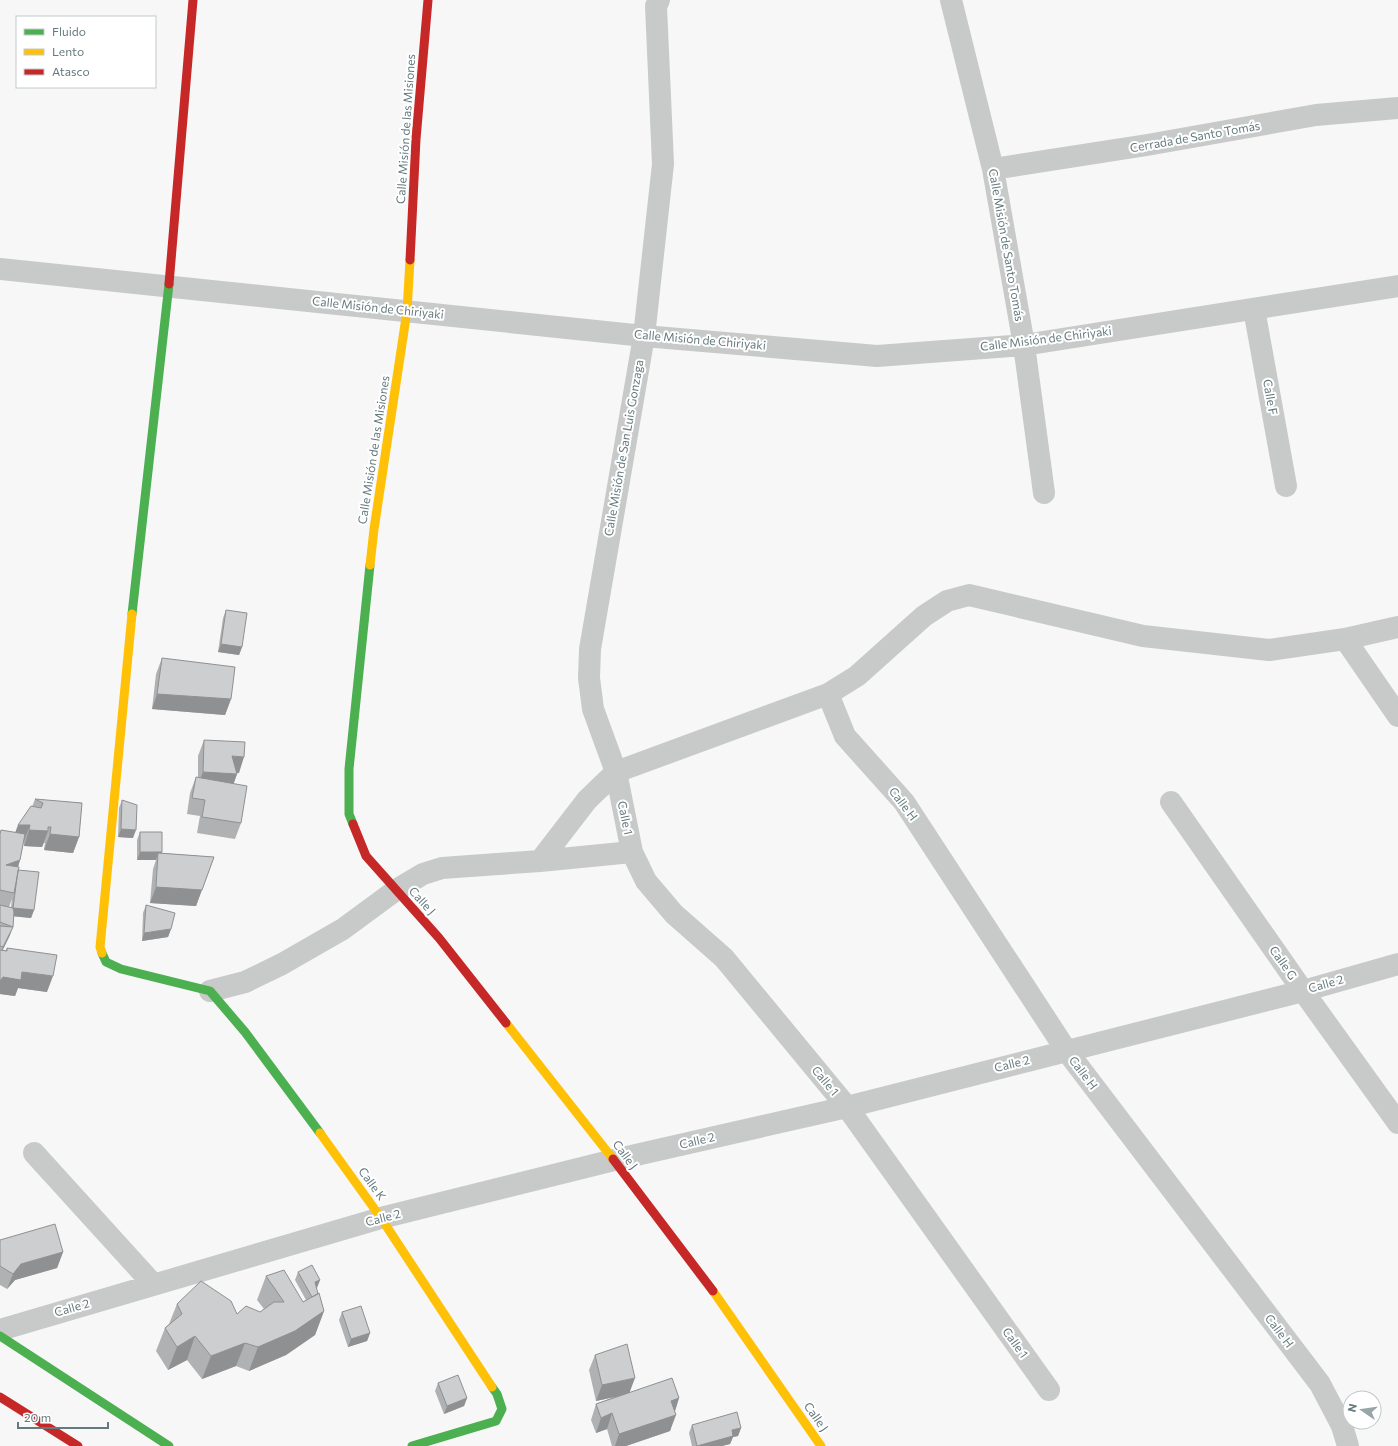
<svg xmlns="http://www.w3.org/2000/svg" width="1398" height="1446" viewBox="0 0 1398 1446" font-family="Commissioner,sans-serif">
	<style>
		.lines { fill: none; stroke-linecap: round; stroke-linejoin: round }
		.street { stroke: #c8caca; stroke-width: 22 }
		.fast { stroke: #4caf50; stroke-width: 9 }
		.slow { stroke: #ffc107; stroke-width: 9 }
		.jam { stroke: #c62828; stroke-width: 9 }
		.wall { fill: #afb1b2; fill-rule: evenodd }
		.shaded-wall { fill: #8f9091 }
		.building { fill: #cccecf; stroke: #8f9091 }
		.labels { text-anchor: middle; stroke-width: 4; stroke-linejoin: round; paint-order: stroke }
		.street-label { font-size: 12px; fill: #657a7f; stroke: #fff }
	</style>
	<rect width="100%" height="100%" fill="#f7f7f7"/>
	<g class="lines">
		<path class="street" d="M659 0 656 6 663 164 644 336 590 649 589 678 593 709 616 772 632 852 646 881 674 914 724 958 847 1107 1049 1390
			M951 0 993 169 1024 345 1044 493
			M993 169 1147 145 1316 115 1398 108
			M0 269 644 336 877 356 1024 345 1398 286
			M1254 309 1286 486
			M1345 639 1398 716
			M828 694 845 736 904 802 1066 1050 1320 1384 1342 1426 1348 1446
			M1171 802 1303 991 1398 1123
			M540 861 587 800 616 772 828 694 857 676 924 616 947 601 969 595 1143 636 1269 650 1345 639 1398 627
			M210 991 245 982 282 964 343 929 396 890 423 874 442 868 540 861 632 852
			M34 1153 153 1284
			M0 1330 381 1218 614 1160 847 1107 1303 991 1398 964"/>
		<path class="fast" d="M132 614 169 284
			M353 824 349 814V769L370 565
			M102 953 106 962 121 969 210 991 245 1032 320 1133
			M0 1336 169 1446
			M412 1446 496 1421 502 1409 497 1394 492 1387"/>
		<path class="slow" d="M370 565 374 529 407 311 410 260
			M102 953 100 947 132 614
			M506 1023 613 1159
			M320 1133 381 1218 492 1387
			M713 1291 821 1446"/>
		<path class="jam" d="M410 260 416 139 428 0
			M169 284 193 0
			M353 824 366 856 439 938 506 1023
			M613 1159 713 1291
			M0 1397 78 1446"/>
	</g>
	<path class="wall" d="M226 610 242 647 239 655 218 652 223 618Z
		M162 658 231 699 225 715 152 709 156 674Z
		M204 740 239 773H237V774L234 783 241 823 235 839 197 833 200 816 187 814 190 793 196 777H198V756Z
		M35 799 82 803 79 837 73 853 44 850 45 843H44L42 847 24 846V841L20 860 18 867 34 910 31 918 14 916 10 935 3 950H6L7 948 47 992 18 988 15 996 0 994V832L1 830 15 833 32 807ZM12 899 11 907H9Z
		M122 800 133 838 118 837 119 808Z
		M140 832 162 853 214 857 196 906 150 903 153 869 156 860H137V840Z
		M146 905 171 929 168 937 142 941 143 913Z
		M0 1240 63 1252 57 1268 15 1280 7 1289 0 1285Z
		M298 1272 320 1280 316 1288 324 1311 315 1335 286 1355 249 1371 236 1366 202 1379 187 1360 168 1370 156 1351 165 1328 169 1324 177 1304 237 1314 260 1312 264 1309 257 1300 266 1276 303 1302 306 1300 295 1280Z
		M342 1312 370 1333 367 1341 348 1347 339 1320Z
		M595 1355 630 1392 679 1398 675 1411 670 1431 626 1446H612L607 1429 596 1433 591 1420 596 1404 614 1397 596 1401 589 1370Z
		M438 1383 467 1398 464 1406 444 1414 435 1391Z
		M692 1425 741 1428 738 1436 733 1437 730 1444 722 1446H692L689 1433Z"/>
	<path class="shaded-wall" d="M221 644 242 647 239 655 218 652Z
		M157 694 231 699 225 715 152 709Z
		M232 756 244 757 239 773 226 772Z
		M203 772 237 774 231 790 197 788Z
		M18 825H30L24 841H12Z
		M121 829 136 830 133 838 118 837Z
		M29 830 48 831 42 847 24 846Z
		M50 834 79 837 73 853 44 850Z
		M140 852H162L159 860 158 853 156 860H137Z
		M214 857 196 906 150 903 156 887Z
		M20 860 15 876 6 865Z
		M13 908 34 910 31 918 10 916Z
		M13 927 10 935 0 955 3 947Z
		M171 929 168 937 142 941 144 933Z
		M22 972 53 976 47 992 18 988 15 996 0 994V981L3 977Z
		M63 1252 57 1268 15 1280 7 1289 13 1274 21 1264Z
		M320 1280 317 1288 312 1290 315 1282Z
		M324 1311 315 1335 286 1355 249 1371 258 1347Z
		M370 1333 367 1341 348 1347 351 1339Z
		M195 1336 187 1360 168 1370 177 1347Z
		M245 1343 236 1366 202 1379 211 1356Z
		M635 1378 629 1394 596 1401 602 1385Z
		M467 1398 464 1406 444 1414 447 1406Z
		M679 1398 674 1414 671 1401Z
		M612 1413 607 1429 596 1433 601 1418Z
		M676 1415 670 1431 626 1446H615L619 1434Z
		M741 1428 738 1436 733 1437 730 1444 722 1446H697L732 1430Z"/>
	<path class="building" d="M226 610 247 613 242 647 221 644Z
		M162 658 235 667 231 699 157 694Z
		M204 740 245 742 244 757 232 756 237 774 203 772Z
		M196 777 247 786 241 823 202 817 205 800 192 798Z
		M35 799 82 803 79 837 50 834 51 827H48V831L29 830 30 825H18L31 806 41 808 43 803Z
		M122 800 137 805 136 830 121 829Z
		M1 830 25 834 20 860 6 865 19 867 14 893 0 890V834Z
		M140 832H162V852H140Z
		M158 853 214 857 202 890 156 887Z
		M18 870 39 872 34 910 13 908Z
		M0 905 13 908 14 912 13 927 0 922Z
		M146 905 175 913 171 929 144 933Z
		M0 926 13 927 3 947 0 946Z
		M7 948 57 955 53 976 22 972 21 980 3 977 0 981V950L7 951Z
		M55 1224 63 1252 21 1264 13 1274 0 1266V1240Z
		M312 1265 320 1280 315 1282 318 1294 312 1297 298 1272Z
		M284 1270 303 1302 319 1293 324 1311 295 1331 258 1347 245 1343 211 1356 195 1336 177 1347 165 1328 182 1314 177 1304 201 1281 231 1301 237 1314 246 1306 260 1312 274 1302H284L266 1276Z
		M361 1306 370 1333 351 1339 342 1312Z
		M627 1344 635 1378 602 1385 595 1355Z
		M458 1375 467 1398 447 1406 438 1383Z
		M672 1378 679 1398 671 1401 676 1415 619 1434 612 1413 601 1418 596 1404Z
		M737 1412 741 1428 732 1430 733 1436 697 1446 692 1425Z"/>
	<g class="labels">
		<g class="street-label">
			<text transform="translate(406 129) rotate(-86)" y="4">Calle Misión de las Misiones</text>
			<text transform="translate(1195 137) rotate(-10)" y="4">Cerrada de Santo Tomás</text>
			<text transform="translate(1006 245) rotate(80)" y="4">Calle Misión de Santo Tomás</text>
			<text transform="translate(378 308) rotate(6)" y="4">Calle Misión de Chiriyaki</text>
			<text transform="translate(1046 339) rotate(-7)" y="4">Calle Misión de Chiriyaki</text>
			<text transform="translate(700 340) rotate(5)" y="4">Calle Misión de Chiriyaki</text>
			<text transform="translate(1270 397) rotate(80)" y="4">Calle F</text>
			<text transform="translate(624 448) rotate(-80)" y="4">Calle Misión de San Luis Gonzaga</text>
			<text transform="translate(374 450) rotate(-81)" y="4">Calle Misión de las Misiones</text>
			<text transform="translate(903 804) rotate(53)" y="4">Calle H</text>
			<text transform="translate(625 818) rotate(78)" y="4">Calle 1</text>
			<text transform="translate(422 901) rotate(48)" y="4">Calle J</text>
			<text transform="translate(1283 963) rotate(55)" y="4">Calle G</text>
			<text transform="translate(1326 984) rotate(-16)" y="4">Calle 2</text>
			<text transform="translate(1012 1064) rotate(-14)" y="4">Calle 2</text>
			<text transform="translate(1083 1073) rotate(53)" y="4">Calle H</text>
			<text transform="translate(825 1081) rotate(50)" y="4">Calle 1</text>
			<text transform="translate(697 1141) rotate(-13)" y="4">Calle 2</text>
			<text transform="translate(625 1155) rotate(53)" y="4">Calle J</text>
			<text transform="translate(372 1184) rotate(54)" y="4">Calle K</text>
			<text transform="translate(383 1218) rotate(-15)" y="4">Calle 2</text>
			<text transform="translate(72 1308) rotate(-16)" y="4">Calle 2</text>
			<text transform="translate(1279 1331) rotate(53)" y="4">Calle H</text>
			<text transform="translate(1015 1343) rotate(54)" y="4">Calle 1</text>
			<text transform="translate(816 1417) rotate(55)" y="4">Calle J</text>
		</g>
	</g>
	<rect x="16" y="16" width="140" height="72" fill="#ffffff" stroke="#c1cacc"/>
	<rect x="24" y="29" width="20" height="6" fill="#4caf50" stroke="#c1cacc"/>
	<text x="52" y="36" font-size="12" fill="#657a7f">Fluido</text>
	<rect x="24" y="49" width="20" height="6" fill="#ffc107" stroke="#c1cacc"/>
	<text x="52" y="56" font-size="12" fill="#657a7f">Lento</text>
	<rect x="24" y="69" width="20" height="6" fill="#c62828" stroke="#c1cacc"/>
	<text x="52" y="76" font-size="12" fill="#657a7f">Atasco</text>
	<g transform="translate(1362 1410) rotate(283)"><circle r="19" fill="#ffffff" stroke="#c1cacc"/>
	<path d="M0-3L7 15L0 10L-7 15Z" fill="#98a6a9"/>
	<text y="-6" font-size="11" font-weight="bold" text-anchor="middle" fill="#657a7f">N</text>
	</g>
	<path d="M18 1422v6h90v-6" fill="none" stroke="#657a7f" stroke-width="2"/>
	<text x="24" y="1422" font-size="12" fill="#657a7f" stroke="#ffffff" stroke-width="3" paint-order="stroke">20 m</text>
</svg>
